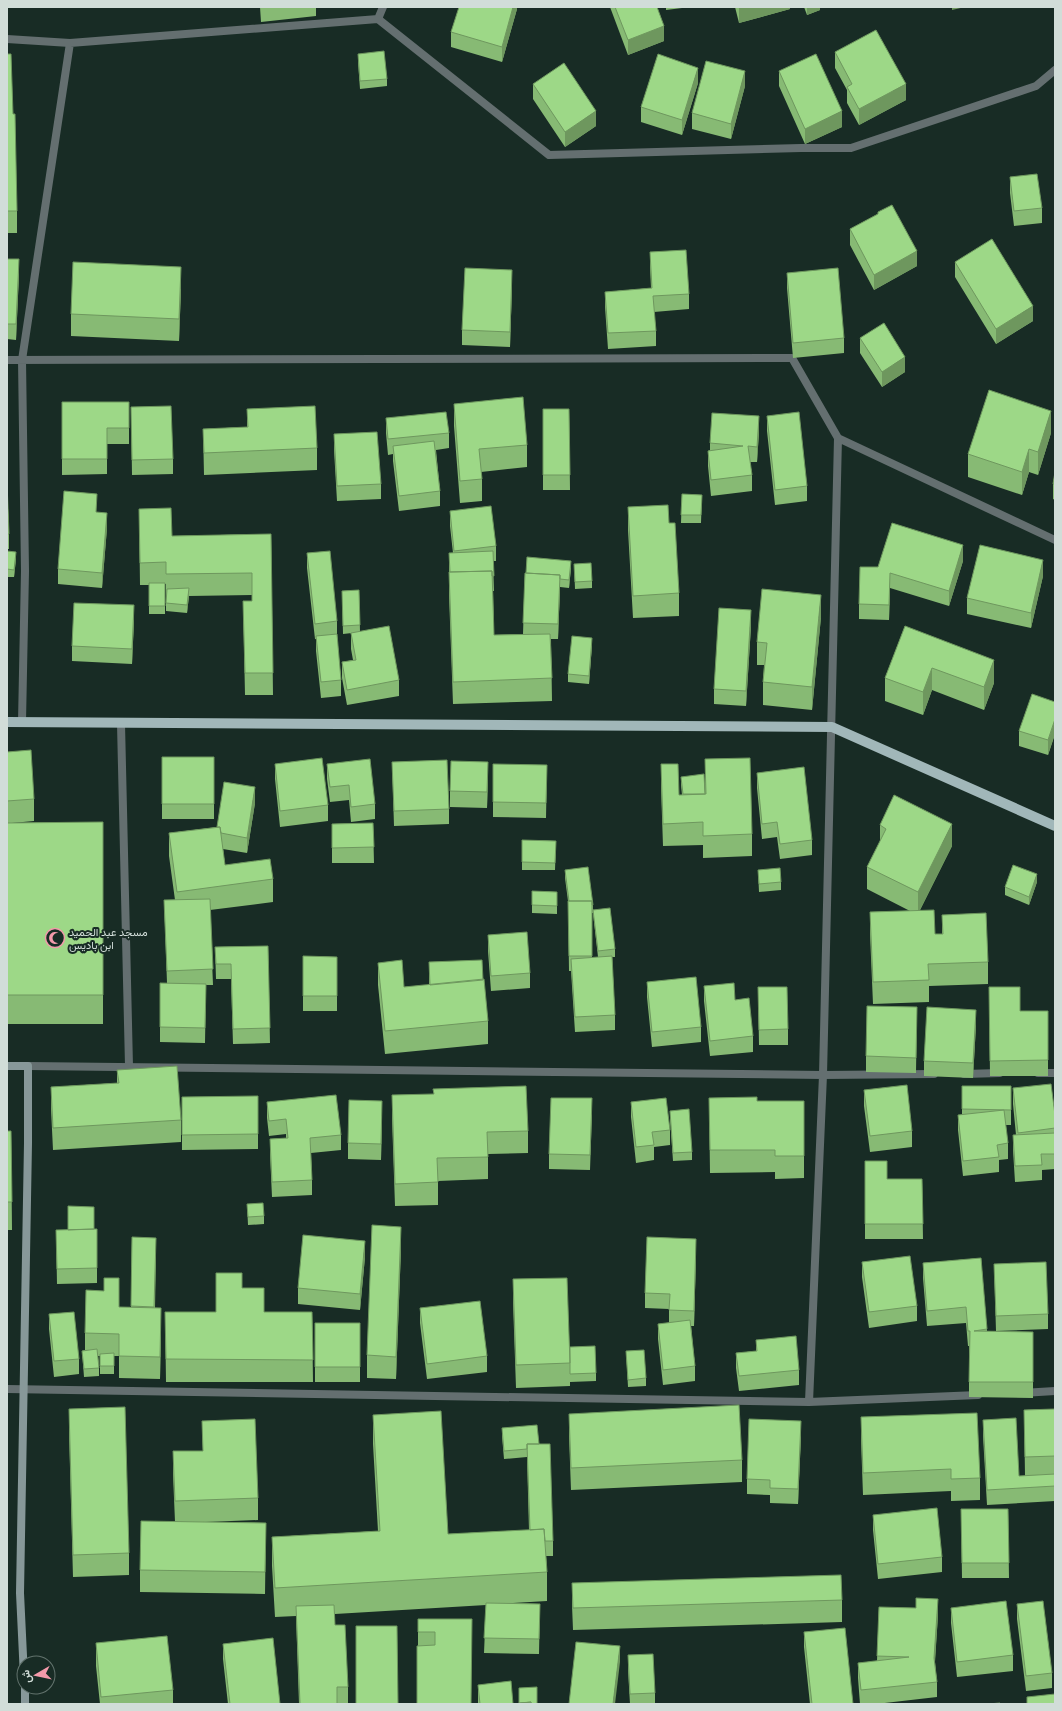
<svg xmlns="http://www.w3.org/2000/svg" width="1062" height="1711" viewBox="0 0 1062 1711" font-family="'Public Sans',Vazirmatn,sans-serif">
	<style>
		.lines { fill: none; stroke-linecap: round; stroke-linejoin: round }
		.minor { stroke: #646f70; stroke-width: 8 }
		.secondary { stroke: #879899; stroke-width: 8 }
		.primary { stroke: #a1b7b9; stroke-width: 10 }
		.wall { fill: #87ba74; fill-rule: evenodd }
		.shaded-wall { fill: #6e975e }
		.building { fill: #9dd887; stroke: #6e975e }
		.labels { text-anchor: middle; stroke-width: 4; stroke-linejoin: round; paint-order: stroke }
		.poi-label { font-size: 11px; fill: #d1ddd8; stroke: #182c25; text-anchor: start }
	</style>
	<rect width="100%" height="100%" fill="#182c25"/>
	<g class="lines">
		<path class="minor" d="M378 19 549 155 801 148H851L1036 86 1055 70
			M7 39 70 43 378 19 383 7
			M7 360 792 358 838 438 823 1075 809 1402
			M838 438 1055 540
			M22 722 25 571 22 360 70 43
			M121 724 129 1066
			M28 1066 823 1075 934 1074
			M1038 1073H1055
			M964 1074 1000 1073
			M7 1389 809 1402 978 1395
			M1022 1393 1055 1391"/>
		<path class="secondary" d="M7 1066H28V1143L20 1593 24 1677
			M25 1687V1704"/>
		<path class="primary" d="M7 722 832 727 1055 826"/>
	</g>
	<path class="wall" d="M260 7H316V16L261 22Z
		M517 7V9L502 62 451 47V32Z
		M610 7H657L664 41 628 55Z
		M666 7H690L666 10Z
		M735 7H790V9L739 23Z
		M804 7H820V10L807 15Z
		M835 52 906 100 859 125 847 103V90L835 68Z
		M7 54 17 211V233H7Z
		M358 54 387 79V86L360 89 358 62Z
		M779 71 842 127 805 144 779 86Z
		M698 83 682 135 641 122V107Z
		M533 84 596 126 565 147 533 99Z
		M745 86 731 139 692 129V113Z
		M1010 177 1042 208V223L1014 226 1010 193Z
		M878 212 917 266 874 290 850 245V229L878 214Z
		M650 252 689 294V309L654 312 656 331V346L608 349 605 307V292L651 288 650 267Z
		M7 259 19 274 16 340 7 339Z
		M955 262 1033 321 996 344 955 277Z
		M787 273 844 338V353L793 358 787 288Z
		M512 285 510 347 462 345V330Z
		M181 289 179 341 71 336V314Z
		M860 338 905 372 882 387 860 353Z
		M62 402H129V444H107V474L62 475Z
		M454 404 527 445V467L481 472 482 479V501L460 503 454 426Z
		M131 407 173 459V474L132 475Z
		M247 409 317 448V470L204 475 203 429 247 427Z
		M543 409H569L570 490H543Z
		M767 416 807 486V501L775 505 767 431Z
		M386 418 449 433V448L436 450 440 491V506L399 511 393 461V454L388 455 386 433Z
		M759 432 757 462H750L752 475V491L711 496 708 466V451L710 450V443Z
		M1051 433 1038 475 1029 472 1022 495 968 477V454Z
		M334 434 381 484V499L337 501 334 450Z
		M1055 472V500L1053 499V484Z
		M7 482 9 534V549H7Z
		M682 494 702 495 701 523H681Z
		M628 507 669 523 679 593V616L633 618 628 530Z
		M139 509 172 536 271 534 273 695H245L243 601H252V595L189 596 187 613 166 611V584H165V614H149V585H140Z
		M450 511 496 546V561H493L494 591H493L494 635 523 634 525 573 571 568 569 588 560 587 558 639H551L552 701 453 704 449 595V553H453L450 526Z
		M97 512 107 528 102 588 58 584V569Z
		M7 551 16 559 14 577H7Z
		M307 553 337 621V636L341 680V696L321 698 316 651V639H315L307 568Z
		M963 561 949 606 890 588 889 620 859 619V604L878 567Z
		M574 564 592 581V588L575 589Z
		M1043 576 1031 628 967 614V598Z
		M359 590 360 632 399 680V696L347 705 342 678V662L353 660 351 649V633H352L343 634 342 591Z
		M821 617 812 710 763 705V682L764 665H757V642Z
		M134 620 132 664 72 661V646Z
		M751 626 746 706 714 704V689Z
		M905 626 994 683 984 710 932 690 923 715 885 701V678Z
		M592 645 589 684 568 682V674Z
		M1055 702V734L1048 755 1019 746V731Z
		M7 752 34 799V821L12 823 103 822V1024H7Z
		M162 757H214V819H162Z
		M705 759 752 834V856L703 858V845L663 846 661 787V764L679 795H682L681 785V777L705 794Z
		M392 762 449 809V824L394 826Z
		M275 764 328 805V821L280 827 275 779Z
		M327 764 375 804V819L351 822 349 800 330 802 327 779Z
		M547 765 546 818 493 817V802Z
		M757 773 812 840V855L780 859 777 837 762 839 757 788Z
		M488 777 487 808 450 807V791Z
		M255 803 247 853 223 849 225 865 273 879V902L210 910 213 985H206L205 1043 160 1042V1027L167 983 164 900H175L169 856V833L217 827Z
		M373 823 374 863H332V824Z
		M880 825 952 846 920 910 935 934H942V915L988 962V984L929 986V1002L873 1004 870 934V912L910 911 867 889V867L880 842Z
		M522 840 556 841 555 870H522Z
		M565 870 593 905V909L615 949V957H612L615 1015V1030L575 1032 571 971H569L568 901 565 878ZM592 913H593L598 957 592 958Z
		M758 870 781 882V890L759 892Z
		M1037 882 1029 905 1005 895V887Z
		M532 891 557 892V914L532 913Z
		M488 935 530 973V988L491 991 488 951Z
		M268 946 270 1043 233 1044 231 979H216L215 947Z
		M303 956 337 957V1011H303Z
		M429 962 483 980 488 1021V1044L385 1054 378 985V963L404 987 429 985Z
		M647 982 701 1027V1042L652 1047 647 997Z
		M704 986 735 1000 753 1036V1052L710 1056 704 1001Z
		M758 987 788 1029V1045H759Z
		M989 987 1020 1011H1048V1076H990Z
		M917 1007 916 1073 866 1072V1056Z
		M976 1025 973 1078 924 1076V1061Z
		M117 1070 181 1120V1142L53 1150 51 1109V1087L117 1083Z
		M962 1086H1011V1125H1005L1008 1143V1159L999 1160V1172L963 1176 958 1130V1115H962Z
		M1013 1088 1055 1115V1169L1042 1170V1180L1015 1182 1013 1150V1135H1016L1013 1104Z
		M864 1090 912 1131V1147L870 1152 864 1106Z
		M392 1095 528 1131V1153L488 1154V1179L438 1181V1205L395 1206 392 1118Z
		M182 1097 258 1134V1149L182 1150Z
		M709 1098 757 1101H804V1178L775 1179V1172L710 1173Z
		M267 1102 341 1135V1150L311 1153 312 1180V1195L272 1197 270 1154V1139L286 1138V1134L269 1136 267 1118Z
		M631 1102 670 1130V1145L654 1147V1160L636 1163 631 1117Z
		M670 1111 692 1152V1160L673 1161 670 1118Z
		M592 1114 590 1170 549 1169V1154Z
		M382 1116 381 1160 348 1159V1143Z
		M7 1131H11L12 1230H7Z
		M865 1161 887 1179H922L923 1239H865Z
		M247 1204 264 1216V1224L248 1225Z
		M97 1229V1283L57 1284 56 1230Z
		M132 1237 156 1253 155 1308 161 1330 160 1379 119 1378V1356H114V1374H100V1356H98L99 1368V1376L84 1377 82 1351 85 1350V1333L119 1307H131Z
		M401 1249 396 1379 367 1378V1355Z
		M696 1254 694 1326H691L695 1366V1381L663 1385 658 1339V1324L669 1323V1309L645 1308V1293Z
		M365 1257 360 1310 298 1304V1288Z
		M981 1258 987 1331 1033 1332V1398L969 1397V1346H968L966 1323 927 1326 923 1278V1263Z
		M862 1262 917 1306V1321L869 1328 862 1277Z
		M994 1264 1048 1314V1329L996 1331Z
		M513 1279 570 1347 596 1373V1381L570 1382V1386L516 1388 513 1302Z
		M242 1288 264 1312H312L313 1382H166L165 1312H216Z
		M420 1308 487 1356V1372L427 1379 420 1323Z
		M49 1314 79 1359V1374L54 1377 49 1329Z
		M315 1323H360V1382H315Z
		M756 1340 799 1370V1385L739 1391 736 1368V1353L756 1351Z
		M626 1351 646 1378V1386L628 1387Z
		M69 1409 129 1553V1575L73 1577 69 1432Z
		M1055 1409V1501L987 1505 983 1436V1420L1019 1476H1025L1024 1410Z
		M569 1414 742 1460V1482L571 1490 569 1436Z
		M373 1415 448 1534 529 1530 527 1457 504 1459 502 1436V1428L539 1444 553 1541V1556H546L547 1572V1601L513 1603 540 1604 539 1654 484 1653 486 1605 335 1614V1625L348 1687V1704H299L296 1616 275 1617 272 1566V1537L378 1531 373 1444Z
		M861 1417 980 1478V1500L951 1501V1491L863 1495 861 1440Z
		M202 1421 258 1498V1520L206 1522 266 1523 265 1594 140 1592V1570L175 1522 173 1474V1451H203Z
		M801 1436 798 1504 770 1503V1495L747 1494V1479Z
		M961 1509H1008L1009 1578H962Z
		M873 1515 942 1557V1572L878 1579 873 1530Z
		M572 1583 842 1600V1622L573 1630 572 1605Z
		M1017 1604 1052 1673V1688L1026 1691 1017 1619Z
		M879 1607 938 1615 935 1662 937 1682V1697L876 1704H860L858 1678V1663L877 1661Z
		M951 1608 1013 1655V1671L957 1677 951 1623Z
		M418 1619H472L417 1704 418 1646Z
		M804 1632 853 1704H810L804 1647Z
		M96 1643 173 1690V1704H100L96 1666Z
		M223 1644 280 1704H228L223 1659Z
		M628 1655 655 1693V1704H630L628 1670Z
		M478 1685 513 1704H537H478Z"/>
	<path class="shaded-wall" d="M513 7H517V9L502 62V47Z
		M741 7H790V9L739 23V8Z
		M807 7H820V10L807 15Z
		M952 7H965L952 10Z
		M664 26V41L628 55V40Z
		M698 68V83L682 135V120Z
		M745 71V86L731 139V124Z
		M906 84V100L859 125V109Z
		M596 111V126L565 147V132Z
		M842 111V127L805 144V129Z
		M917 251V266L874 290V275Z
		M19 259V274L16 340V324Z
		M181 267V289L179 341V319Z
		M512 270V285L510 347V332Z
		M1033 306V321L996 344V329Z
		M905 357V372L882 387V372Z
		M1051 411V433L1038 475V452Z
		M759 416V432L757 462V447Z
		M1029 449V472L1022 495V472Z
		M107 513V528L102 588V573Z
		M963 545V561L949 606V591Z
		M16 552V559L14 577V570Z
		M1043 560V576L1031 628V613Z
		M571 561V568L569 588V580Z
		M890 573V588L889 620V605Z
		M560 575V590L558 639V624Z
		M189 588V596L187 613V605Z
		M821 595V617L812 710V687Z
		M134 605V620L132 664V649Z
		M751 610V626L746 706V691Z
		M592 638V645L589 684V676Z
		M994 660V683L984 710V687Z
		M932 668V690L923 715V692Z
		M1055 719V734L1048 755V740Z
		M488 762V777L487 808V792Z
		M255 787V803L247 853V838Z
		M952 824V846L918 914V892Z
		M1037 874V882L1029 905V897Z
		M976 1010V1025L973 1078V1063Z
		M382 1101V1116L381 1160V1144Z
		M401 1227V1249L396 1379V1357Z
		M696 1239V1254L694 1326V1311Z
		M365 1241V1257L360 1310V1294Z
		M161 1308V1330L160 1379V1357Z
		M801 1421V1436L798 1504V1489Z
		M938 1599V1615L934 1673V1658Z
		M620 1646V1662L615 1704H613Z"/>
	<path class="building" d="M459 7H513L502 47 451 32Z
		M615 7H657L664 26 628 40Z
		M876 30 906 84 859 109 847 87 852 84 835 52Z
		M384 51 387 79 360 81 358 54Z
		M7 54H11L13 114H15L17 211H7Z
		M658 54 698 68 682 120 641 107Z
		M816 54 842 111 805 129 779 71Z
		M706 61 745 71 731 124 692 113Z
		M564 63 596 111 565 132 533 84Z
		M1037 174 1042 208 1014 211 1010 177Z
		M892 205 917 251 874 275 850 229 878 214V212Z
		M992 239 1033 306 996 329 955 262Z
		M686 250 689 294 653 296 656 331 608 333 605 292 652 288 650 252Z
		M7 259H19L16 324H7Z
		M73 262 181 267 179 319 71 314Z
		M465 268 512 270 510 332 462 330Z
		M838 268 844 338 793 343 787 273Z
		M884 323 905 357 882 372 860 338Z
		M989 390 1051 411 1038 452 1029 449 1022 472 968 454Z
		M523 397 527 445 479 449 482 479 460 481 454 404Z
		M62 402H129V428H107V459H62Z
		M171 406 173 459 132 460 131 407Z
		M315 406 317 448 204 453 203 429 248 427 247 409Z
		M543 409H569L570 475H543Z
		M446 412 449 433 388 439 386 418Z
		M799 412 807 486 775 490 767 416Z
		M712 413 759 416 757 447 748 446 752 475 711 480 708 451 743 446 710 443Z
		M377 432 381 484 337 486 334 434Z
		M434 441 440 491 399 496 393 446Z
		M1055 472V484H1053Z
		M7 482 9 534H7Z
		M64 491 97 494 96 512 107 513 102 573 58 569Z
		M682 494 702 495 701 515H681Z
		M668 505 669 523H675L679 593 633 596 628 507Z
		M491 506 496 546 454 551 450 511Z
		M171 508 172 536 271 534 273 673H245L243 601H252V573L166 574V562L140 563 139 509Z
		M892 523 963 545 949 591 890 573 889 605 859 604 860 567H878Z
		M980 545 1043 560 1031 613 967 598Z
		M7 551 16 552 14 570 7 569Z
		M330 551 337 621 315 624 307 553Z
		M493 551 494 576H492V571L450 572 449 553Z
		M527 557 571 561 569 580 560 579V575L526 573Z
		M591 563 592 581 575 582 574 564Z
		M492 571 494 635 550 634 552 678 453 682 449 572Z
		M525 573 560 575 558 624 523 623Z
		M149 583H165V606H149Z
		M189 588 187 605 166 603 167 589Z
		M762 589 821 595 812 687 763 682 767 643 757 642Z
		M359 590 360 625 343 626 342 591Z
		M74 603 134 605 132 649 72 646Z
		M719 608 751 610 746 691 714 689Z
		M389 626 399 680 347 690 342 662 356 660 351 633Z
		M905 626 994 660 984 687 932 668 923 692 885 678Z
		M337 634 341 680 321 682 316 636Z
		M572 636 592 638 589 676 568 674Z
		M1032 694 1055 702V719L1048 740 1019 731Z
		M31 750 34 799 7 801V752Z
		M162 757H214V804H162Z
		M322 758 328 805 280 811 275 764Z
		M750 758 752 834 703 836V822L663 824 661 764H678L679 795 706 794 705 759Z
		M370 759 375 804 351 807 349 785 330 787 327 764Z
		M447 760 449 809 394 811 392 762Z
		M451 761 488 762 487 792 450 791Z
		M493 764 547 765 546 803 493 802Z
		M804 767 812 840 780 844 777 822 762 824 757 773Z
		M704 774 705 794H683L681 777Z
		M224 782 255 787 247 838 221 833 220 827H217Z
		M894 795 952 824 918 892 867 867 886 829 880 825Z
		M103 822V995H7V823Z
		M373 823 374 847 332 848V824Z
		M220 827 225 865 270 859 273 879 177 892 169 833Z
		M522 840 556 841 555 863 522 862Z
		M1013 865 1037 874 1029 897 1005 887Z
		M588 867 593 905H592V901H569L565 870Z
		M780 868 781 882 759 884 758 870Z
		M532 891 557 892V906L532 905Z
		M210 899 213 969 167 971 164 900Z
		M568 901H592V956H569Z
		M610 908 615 949 598 951 593 910Z
		M934 910 935 934H943L942 915 986 913 988 962 928 964 929 980 873 982 870 912Z
		M527 932 530 973 491 976 488 935Z
		M268 946 270 1028 233 1029 231 964H216L215 947Z
		M303 956 337 957V996H303Z
		M612 956 615 1015 575 1017 571 959Z
		M402 960 404 987 484 979 488 1021 385 1031 378 963Z
		M482 960 483 980 430 985 429 962Z
		M696 977 701 1027 652 1032 647 982Z
		M160 983 206 984 205 1028 160 1027Z
		M734 983 735 1000 749 998 753 1036 710 1041 704 986Z
		M758 987H787L788 1029 759 1030Z
		M989 987H1020V1011H1048V1060L990 1061Z
		M867 1006 917 1007 916 1058 866 1056Z
		M927 1007 976 1010 973 1063 924 1061Z
		M177 1066 181 1120 53 1128 51 1087 119 1083 117 1070Z
		M1051 1084 1055 1115V1128L1018 1133 1013 1088Z
		M907 1085 912 1131 870 1136 864 1090Z
		M526 1086 528 1131 487 1132 488 1157 437 1158 438 1182 395 1184 392 1095 434 1094 433 1089Z
		M962 1086H1011V1110L962 1109Z
		M336 1095 341 1135 310 1138 312 1180 272 1182 270 1139 288 1138 286 1119 269 1121 267 1102Z
		M258 1096V1134L182 1135V1097Z
		M757 1097V1101H804V1156H775V1150H710L709 1098Z
		M551 1098H592L590 1155 549 1154Z
		M666 1098 670 1130 652 1132 654 1145 636 1147 631 1102Z
		M349 1100 382 1101 381 1144 348 1143Z
		M689 1109 692 1152 673 1153 670 1111Z
		M1004 1110 1008 1143 997 1145 999 1157 963 1161 958 1115Z
		M7 1131H11L12 1202H7Z
		M1055 1133V1154H1041L1042 1165 1015 1166 1013 1135Z
		M865 1161H887V1179H922L923 1224H865Z
		M263 1203 264 1216 248 1217 247 1204Z
		M68 1206 94 1207V1229L68 1230Z
		M372 1225 401 1227 396 1357 367 1355Z
		M97 1229V1268L57 1269 56 1230Z
		M303 1235 365 1241 360 1294 298 1288Z
		M132 1237 156 1238 154 1307 131 1306Z
		M647 1237 696 1239 694 1311 669 1310 670 1294 645 1293Z
		M910 1256 917 1306 869 1312 862 1262Z
		M981 1258 987 1329 974 1331 1033 1332V1382H969L970 1331H968L966 1307 927 1311 923 1263Z
		M1046 1262 1048 1314 996 1316 994 1264Z
		M216 1273H242V1288H264V1312H312L313 1360 166 1359 165 1312H216Z
		M104 1278H119V1307L161 1308 160 1357 119 1356V1334L85 1333 86 1290 104 1291Z
		M567 1278 570 1363 516 1365 513 1279Z
		M480 1301 487 1356 427 1364 420 1308Z
		M74 1312 79 1359 54 1361 49 1314Z
		M690 1320 695 1366 663 1370 658 1324Z
		M315 1323H360V1367H315Z
		M796 1336 799 1370 739 1376 736 1353 757 1351 756 1340Z
		M595 1346 596 1373 570 1374V1347Z
		M97 1349 99 1368 84 1369 82 1351Z
		M644 1350 646 1378 628 1380 626 1351Z
		M114 1353V1366H100V1354Z
		M739 1405 742 1460 571 1468 569 1414Z
		M125 1407 129 1553 73 1555 69 1409Z
		M1055 1409V1456L1025 1457 1024 1410Z
		M441 1411 448 1534 544 1529 547 1572 275 1588 272 1537 380 1531 373 1415Z
		M977 1413 980 1478 951 1479V1469L863 1473 861 1417Z
		M1016 1418 1019 1476 1055 1474V1486L987 1490 983 1420Z
		M255 1419 258 1498 175 1501 173 1451H203L202 1421Z
		M749 1419 801 1421 798 1489 770 1488V1480L747 1479Z
		M537 1425 539 1444H527V1449L504 1451 502 1428Z
		M527 1444H550L553 1541H545L544 1529 530 1530Z
		M937 1508 942 1557 878 1564 873 1515Z
		M961 1509H1008L1009 1563H962Z
		M141 1521 266 1523 265 1572 140 1570Z
		M841 1575 842 1600 573 1608 572 1583Z
		M916 1598 938 1599 934 1658 937 1682 861 1690 858 1663 909 1657 877 1656 879 1607 916 1608Z
		M1006 1601 1013 1655 957 1662 951 1608Z
		M1043 1601 1052 1673 1026 1676 1017 1604Z
		M486 1603 540 1604 539 1639 484 1638Z
		M334 1605 335 1625H345L348 1687H337V1704H300L296 1606Z
		M418 1619H472L471 1704H417V1646L435 1645V1632H418Z
		M356 1626H397L398 1704H356Z
		M845 1628 853 1704H812L804 1632Z
		M167 1636 173 1690 101 1697 96 1643Z
		M273 1638 280 1704H230L223 1644Z
		M576 1642 620 1646 613 1704H569Z
		M653 1654 655 1693 630 1694 628 1655Z
		M511 1681 513 1704 531 1702V1704H480L478 1685Z
		M537 1687V1704H531V1702L519 1703V1688Z
		M1055 1694V1704H1027V1697Z
		M1000 1703V1704H988Z"/>
	<defs>
		<g id="mosque-ring" transform="scale(1)"><circle r="9.5" fill="#182c25" stroke="#f39aaa" stroke-width="1.5"/><path d="M3.5-4.9A6 6 0 1 0 3.5 4.9A5 5 0 1 1 3.5-4.9Z" fill="#f39aaa"/></g>
	</defs>
	<g fill-rule="evenodd">
		<use href="#mosque-ring" x="55" y="938"/>
	</g>
	<g class="labels">
		<g class="poi-label">
			<text x="69" y="936">مسجد عبد الحميد<tspan x="69" dy="13">ابن باديس</tspan></text>
		</g>
	</g>
	<rect width="1062" height="1711" fill="none" stroke="#d1ddd8" stroke-width="16"/>
	<g transform="translate(36 1675) rotate(261)"><circle r="19" fill="#182c25" stroke="#62736d"/>
	<path d="M0-3L7 15L0 10L-7 15Z" fill="#f39aaa"/>
	<text y="-6" font-size="11" font-weight="bold" text-anchor="middle" fill="#d1ddd8">ش</text>
	</g>
</svg>
